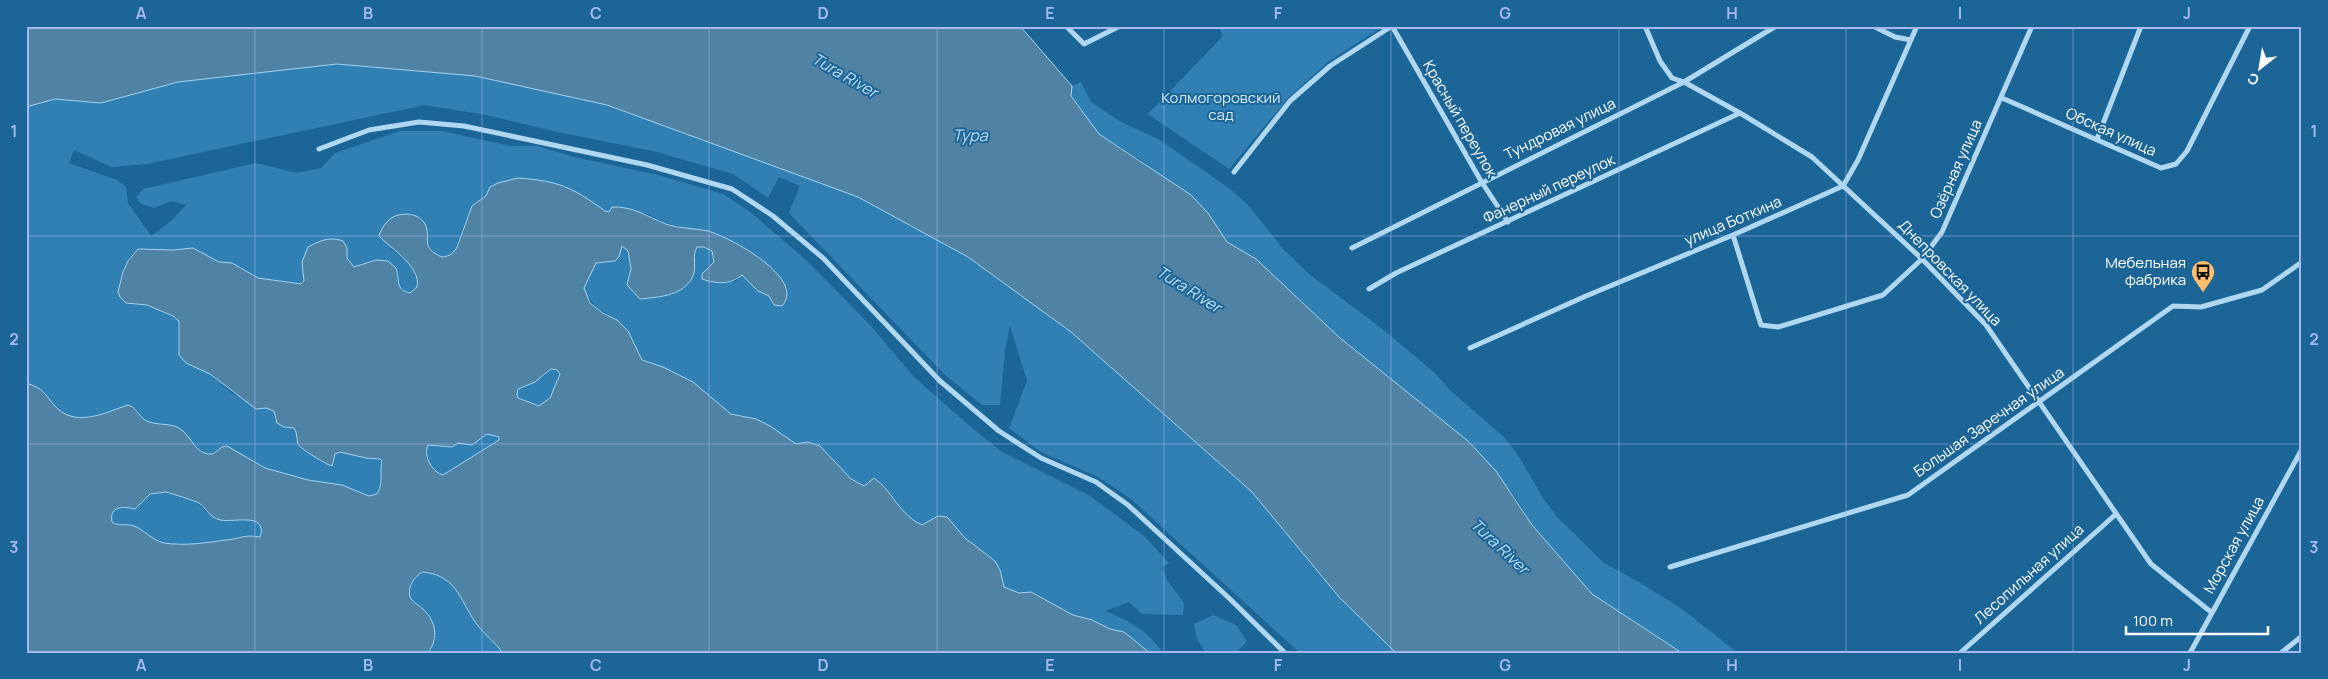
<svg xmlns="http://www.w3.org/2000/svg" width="2328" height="679" viewBox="0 0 2328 679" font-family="Manrope,sans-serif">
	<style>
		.green { fill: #3080b4 }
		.water { fill: #5082a4; stroke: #a3d4f2; fill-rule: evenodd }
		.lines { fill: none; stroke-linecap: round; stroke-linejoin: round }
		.minor { stroke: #b0d7f0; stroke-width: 5 }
		.grid { fill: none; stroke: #a5b8ef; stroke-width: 1; stroke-opacity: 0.55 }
		.labels { text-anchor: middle; stroke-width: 4; stroke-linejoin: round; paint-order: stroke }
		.park-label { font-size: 15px; fill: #d6edfb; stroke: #1c6597 }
		.street-label { font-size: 15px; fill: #fff; stroke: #1c6597 }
		.poi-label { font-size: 15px; fill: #fff; stroke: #1c6597; text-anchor: end }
		.water-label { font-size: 16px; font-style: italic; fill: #bce0f6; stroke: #1c6597 }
		.neatline { fill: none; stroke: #a5b8ef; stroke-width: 2 }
		.grid-label { font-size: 16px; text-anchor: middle; font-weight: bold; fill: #a5b8ef }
	</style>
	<rect width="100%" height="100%" fill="#1c6597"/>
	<path class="green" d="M1218 26H1384L1329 61 1288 98 1229 169 1148 114 1223 36Z
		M337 64 475 76 607 105 858 197 968 257 1071 332 1252 492 1340 598 1396 653H1300L1131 499 1098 477 1041 452 1009 428 1027 381 1010 326 1005 350 1000 405H982L945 375 789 213 800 186 779 177 768 198 733 174 653 151 562 133 486 115 425 105 147 164 112 167 74 150 69 163 117 180 126 187 128 203 151 236 171 221 186 205 171 201 154 208 141 204 136 197 143 189 256 163 297 173 321 168 335 153 400 131H442L510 146H537L574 157 658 175 723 194 749 211 805 259 871 326 914 377 971 427 1002 452 1090 496 1144 536 1169 563 1162 568 1167 580 1184 603 1183 615 1142 614 1129 602 1105 611C1129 620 1148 631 1163 653H1150L1124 632 1110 629 1092 620 1073 615 1031 592 1019 593 1004 587 1000 570 995 561 965 538 947 517 922 525 911 520 893 497 868 482 864 486 851 479 820 446 808 442 796 444 770 426 756 419 731 414 710 396 663 367 642 360C635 346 630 329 617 320 599 307 594 311 584 288L596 262 615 261 619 257 622 246 628 251 631 269 627 285 672 295C680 289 693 282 694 271 695 262 692 255 697 247H704L712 251 714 262 702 274 735 282 742 275 758 291 769 296 774 305 782 306 707 231 688 229 666 223 648 214 612 207 609 212 490 187 486 196 472 206 453 254 442 257C427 250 426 240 426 225L391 249C404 259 420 269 417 287L410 294 404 292 397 284 398 273 388 261 376 260 354 267 347 258V248L302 262 304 281 301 284 258 278 232 263 219 262 193 248 173 250 138 249C125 260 121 276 118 292L132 304 147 305 173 316 179 321 178 347 186 363 210 374 233 394 274 411 275 419 284 427 294 428 298 434V444C306 453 316 456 325 464L333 463 335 454 339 452C344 452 379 459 382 461 379 473 383 483 377 494L369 496 342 485 308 480 265 468 222 447 213 454C196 456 194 441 183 431 173 422 161 426 149 422 139 419 138 408 128 405 107 412 78 427 58 409 45 397 48 390 26 383V107L55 99 101 103 178 82Z
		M1081 82 1091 102 1121 122 1160 140 1230 189 1248 205 1284 250 1309 274 1380 327 1435 373 1451 391 1505 438 1520 458 1543 498 1557 517 1604 563 1637 581 1682 609 1738 653H1682L1592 594 1532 525 1516 498 1468 441 1340 338 1300 300 1238 248 1227 242 1208 213 1139 159 1099 134 1071 96 1072 86Z
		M551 369 560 372V374L550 398 539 406 518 398 517 396 518 389 543 377Z
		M487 434 500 437 499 440 443 475C432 472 423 456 428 445L452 447 458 443C474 445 474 441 487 434Z
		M166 492 198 503 206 512 230 521 252 520 258 523 262 530 260 537C243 534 241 538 226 540 206 543 184 546 164 543 151 540 145 530 134 526 126 523 119 527 111 522 109 506 123 506 135 509L150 494Z
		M423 572C460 576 460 604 479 627 486 636 496 643 503 653H428L432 648 428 614C423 609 416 605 412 600 405 590 414 577 423 572Z
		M1213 615 1236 625 1247 641 1236 653H1206L1197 639 1194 624Z"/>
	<path class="water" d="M26 26H1020L1072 86 1071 96 1099 134 1191 195 1208 213 1227 242 1256 259 1340 338 1468 441 1496 471 1532 525 1592 594 1682 653H1396L1340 598 1252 492 1071 332 968 257 858 197 607 105 475 76 337 64 178 82 101 103 55 99 26 107Z
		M518 178C559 181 572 187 605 211L609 212 612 207C633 206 648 217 666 224 680 229 694 228 708 231 729 237 807 278 782 306L774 305 769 296 758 291 742 275C730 285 717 284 702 279V274L714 262 712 251 704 247H697C692 256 696 264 694 273 687 296 659 297 640 299L627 285 631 269 628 251 622 246 619 257 615 261 596 263 584 288 590 303 603 313 617 320 628 331 642 360 663 367 693 382 731 414 756 419 770 426 796 444 808 442 820 446 851 479 864 486 874 478C893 491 899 515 922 525L938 516 947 517 965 538 995 561 1000 570 1004 587 1019 593 1031 592 1073 615 1092 620 1110 629 1124 632 1150 653H503C496 643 486 636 479 627 460 604 460 576 423 572 414 576 406 589 411 599 414 603 420 606 423 609 436 621 439 638 428 653H26V383C48 390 45 397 58 409 78 427 107 412 128 405 138 408 139 419 149 422 161 426 173 422 183 431 194 441 196 455 213 454L222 447 227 446 265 468 308 480 342 485 369 496 377 494C384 483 379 473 382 461L380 459 366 458 340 452 335 454 332 466C327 465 299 448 298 444 296 438 298 434 294 428L284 427 277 423 274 411 266 408 256 409 210 374 186 363 179 355V321L173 316 147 305 126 303 120 297 118 292 123 272 128 261 138 249 173 250 193 248 219 262 232 263 258 278 301 284 304 281 302 262 308 247C320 241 329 236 343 241L347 248V258L354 267 376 260 388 261 396 268C400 280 395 290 410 293L417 287C421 266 392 250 379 236 382 227 386 222 393 217 403 212 419 213 425 224 432 238 419 247 442 257 450 256 453 254 457 247L472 206 486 196 490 187 498 183ZM551 369 557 370 560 374 550 398 539 406 518 398 517 395 518 389 535 382ZM487 434 499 437V440L443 475C432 472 423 456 428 445L452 447 458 443 472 445ZM166 492C170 493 195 501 199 503 207 509 209 517 220 520 229 522 252 517 258 523 262 527 262 532 260 537 244 534 240 539 226 540 206 543 184 546 164 543 151 540 145 530 134 526 126 523 119 527 112 522 109 506 123 506 135 509L150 494Z"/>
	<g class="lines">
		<path class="minor" d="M1066 26 1084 44 1120 26
			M1392 26 1481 181 1508 222
			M1645 26 1660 61 1672 78 1684 82 1740 113 1812 157 1922 259 1986 325 2151 564 2211 612
			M1873 26 1895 37 1911 40
			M2002 98 2161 168 2176 164 2187 151 2250 26
			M2097 139 2141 26
			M319 149 369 130 419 122 464 126 647 165 732 189 773 216 823 258 940 381 999 431 1041 458 1096 482 1128 505 1230 599 1285 653
			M1234 172 1290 101 1330 66 1392 26
			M1733 235 1761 325 1778 327 1883 295 1922 259 1942 232 2032 26
			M1352 248 1684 82 1776 26
			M1369 289 1396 273 1740 113
			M1470 348 1586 296 1733 235 1843 186 1858 160 1917 26
			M1670 567 1908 495 2173 306 2201 307 2262 290 2302 262
			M1960 653 2115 515
			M2190 653 2302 449
			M2281 653 2302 636"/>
	</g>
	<path class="grid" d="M255 26V653M482 26V653M709 26V653M937 26V653M1164 26V653M1391 26V653M1619 26V653M1846 26V653M2073 26V653M26 236H2302M26 444H2302"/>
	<defs>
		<g id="bus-pin" transform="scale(1.25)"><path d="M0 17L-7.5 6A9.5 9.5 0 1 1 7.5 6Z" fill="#ffbe6e" stroke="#1c6597"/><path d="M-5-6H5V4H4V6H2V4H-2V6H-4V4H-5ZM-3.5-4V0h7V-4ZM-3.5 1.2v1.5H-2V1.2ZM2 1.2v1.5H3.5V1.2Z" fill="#111"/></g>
	</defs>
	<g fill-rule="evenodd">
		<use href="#bus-pin" x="2203" y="272"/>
	</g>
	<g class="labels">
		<g class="park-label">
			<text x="1221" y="103">Колмогоровский<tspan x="1221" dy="17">сад</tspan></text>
		</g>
		<g class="street-label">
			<text transform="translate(1460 119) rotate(60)" y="5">Красный переулок</text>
			<text transform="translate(1560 129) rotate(-26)" y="5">Тундровая улица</text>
			<text transform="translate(2111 132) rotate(24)" y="5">Обская улица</text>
			<text transform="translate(1956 169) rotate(-66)" y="5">Озёрная улица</text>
			<text transform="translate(1549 189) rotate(-25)" y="5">Фанерный переулок</text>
			<text transform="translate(1733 221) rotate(-23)" y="5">улица Боткина</text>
			<text transform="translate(1950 273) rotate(46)" y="5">Днепровская улица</text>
			<text transform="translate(1989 422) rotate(-35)" y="5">Большая Заречная улица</text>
			<text transform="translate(2234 545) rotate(-61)" y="5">Морская улица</text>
			<text transform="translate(2029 574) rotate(-42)" y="5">Лесопильная улица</text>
		</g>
		<g class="poi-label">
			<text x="2186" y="268">Мебельная<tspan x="2186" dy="17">фабрика</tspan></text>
		</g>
		<g class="water-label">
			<text transform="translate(845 75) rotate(30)" y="6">Tura River</text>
			<text x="970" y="141">Тура</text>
			<text transform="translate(1189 289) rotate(32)" y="6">Tura River</text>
			<text transform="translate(1500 546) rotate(43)" y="6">Tura River</text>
		</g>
	</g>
	<rect width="2328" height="679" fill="none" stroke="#1c6597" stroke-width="55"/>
	<g transform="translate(2260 68) rotate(211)" stroke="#1c6597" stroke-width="4" paint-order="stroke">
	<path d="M0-4L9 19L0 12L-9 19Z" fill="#ffffff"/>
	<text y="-8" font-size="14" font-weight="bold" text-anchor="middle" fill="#ffffff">С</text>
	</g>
	<path d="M2126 626v8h142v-8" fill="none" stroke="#ffffff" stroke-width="2.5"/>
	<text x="2133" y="626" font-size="15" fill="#ffffff" stroke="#1c6597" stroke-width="4" paint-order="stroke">100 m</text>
	<rect x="28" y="28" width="2272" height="624" class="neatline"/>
	<g class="grid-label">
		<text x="141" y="19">A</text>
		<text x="368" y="19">B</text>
		<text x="596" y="19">C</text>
		<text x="823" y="19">D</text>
		<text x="1050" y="19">E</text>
		<text x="1278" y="19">F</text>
		<text x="1505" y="19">G</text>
		<text x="1732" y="19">H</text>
		<text x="1960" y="19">I</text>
		<text x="2187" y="19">J</text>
		<text x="14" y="137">1</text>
		<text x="2314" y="137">1</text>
		<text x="14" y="345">2</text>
		<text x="2314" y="345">2</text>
		<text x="14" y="553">3</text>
		<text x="2314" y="553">3</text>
		<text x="141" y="671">A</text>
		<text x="368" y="671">B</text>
		<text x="596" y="671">C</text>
		<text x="823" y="671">D</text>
		<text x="1050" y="671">E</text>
		<text x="1278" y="671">F</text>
		<text x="1505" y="671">G</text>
		<text x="1732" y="671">H</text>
		<text x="1960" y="671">I</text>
		<text x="2187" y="671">J</text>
	</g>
</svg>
